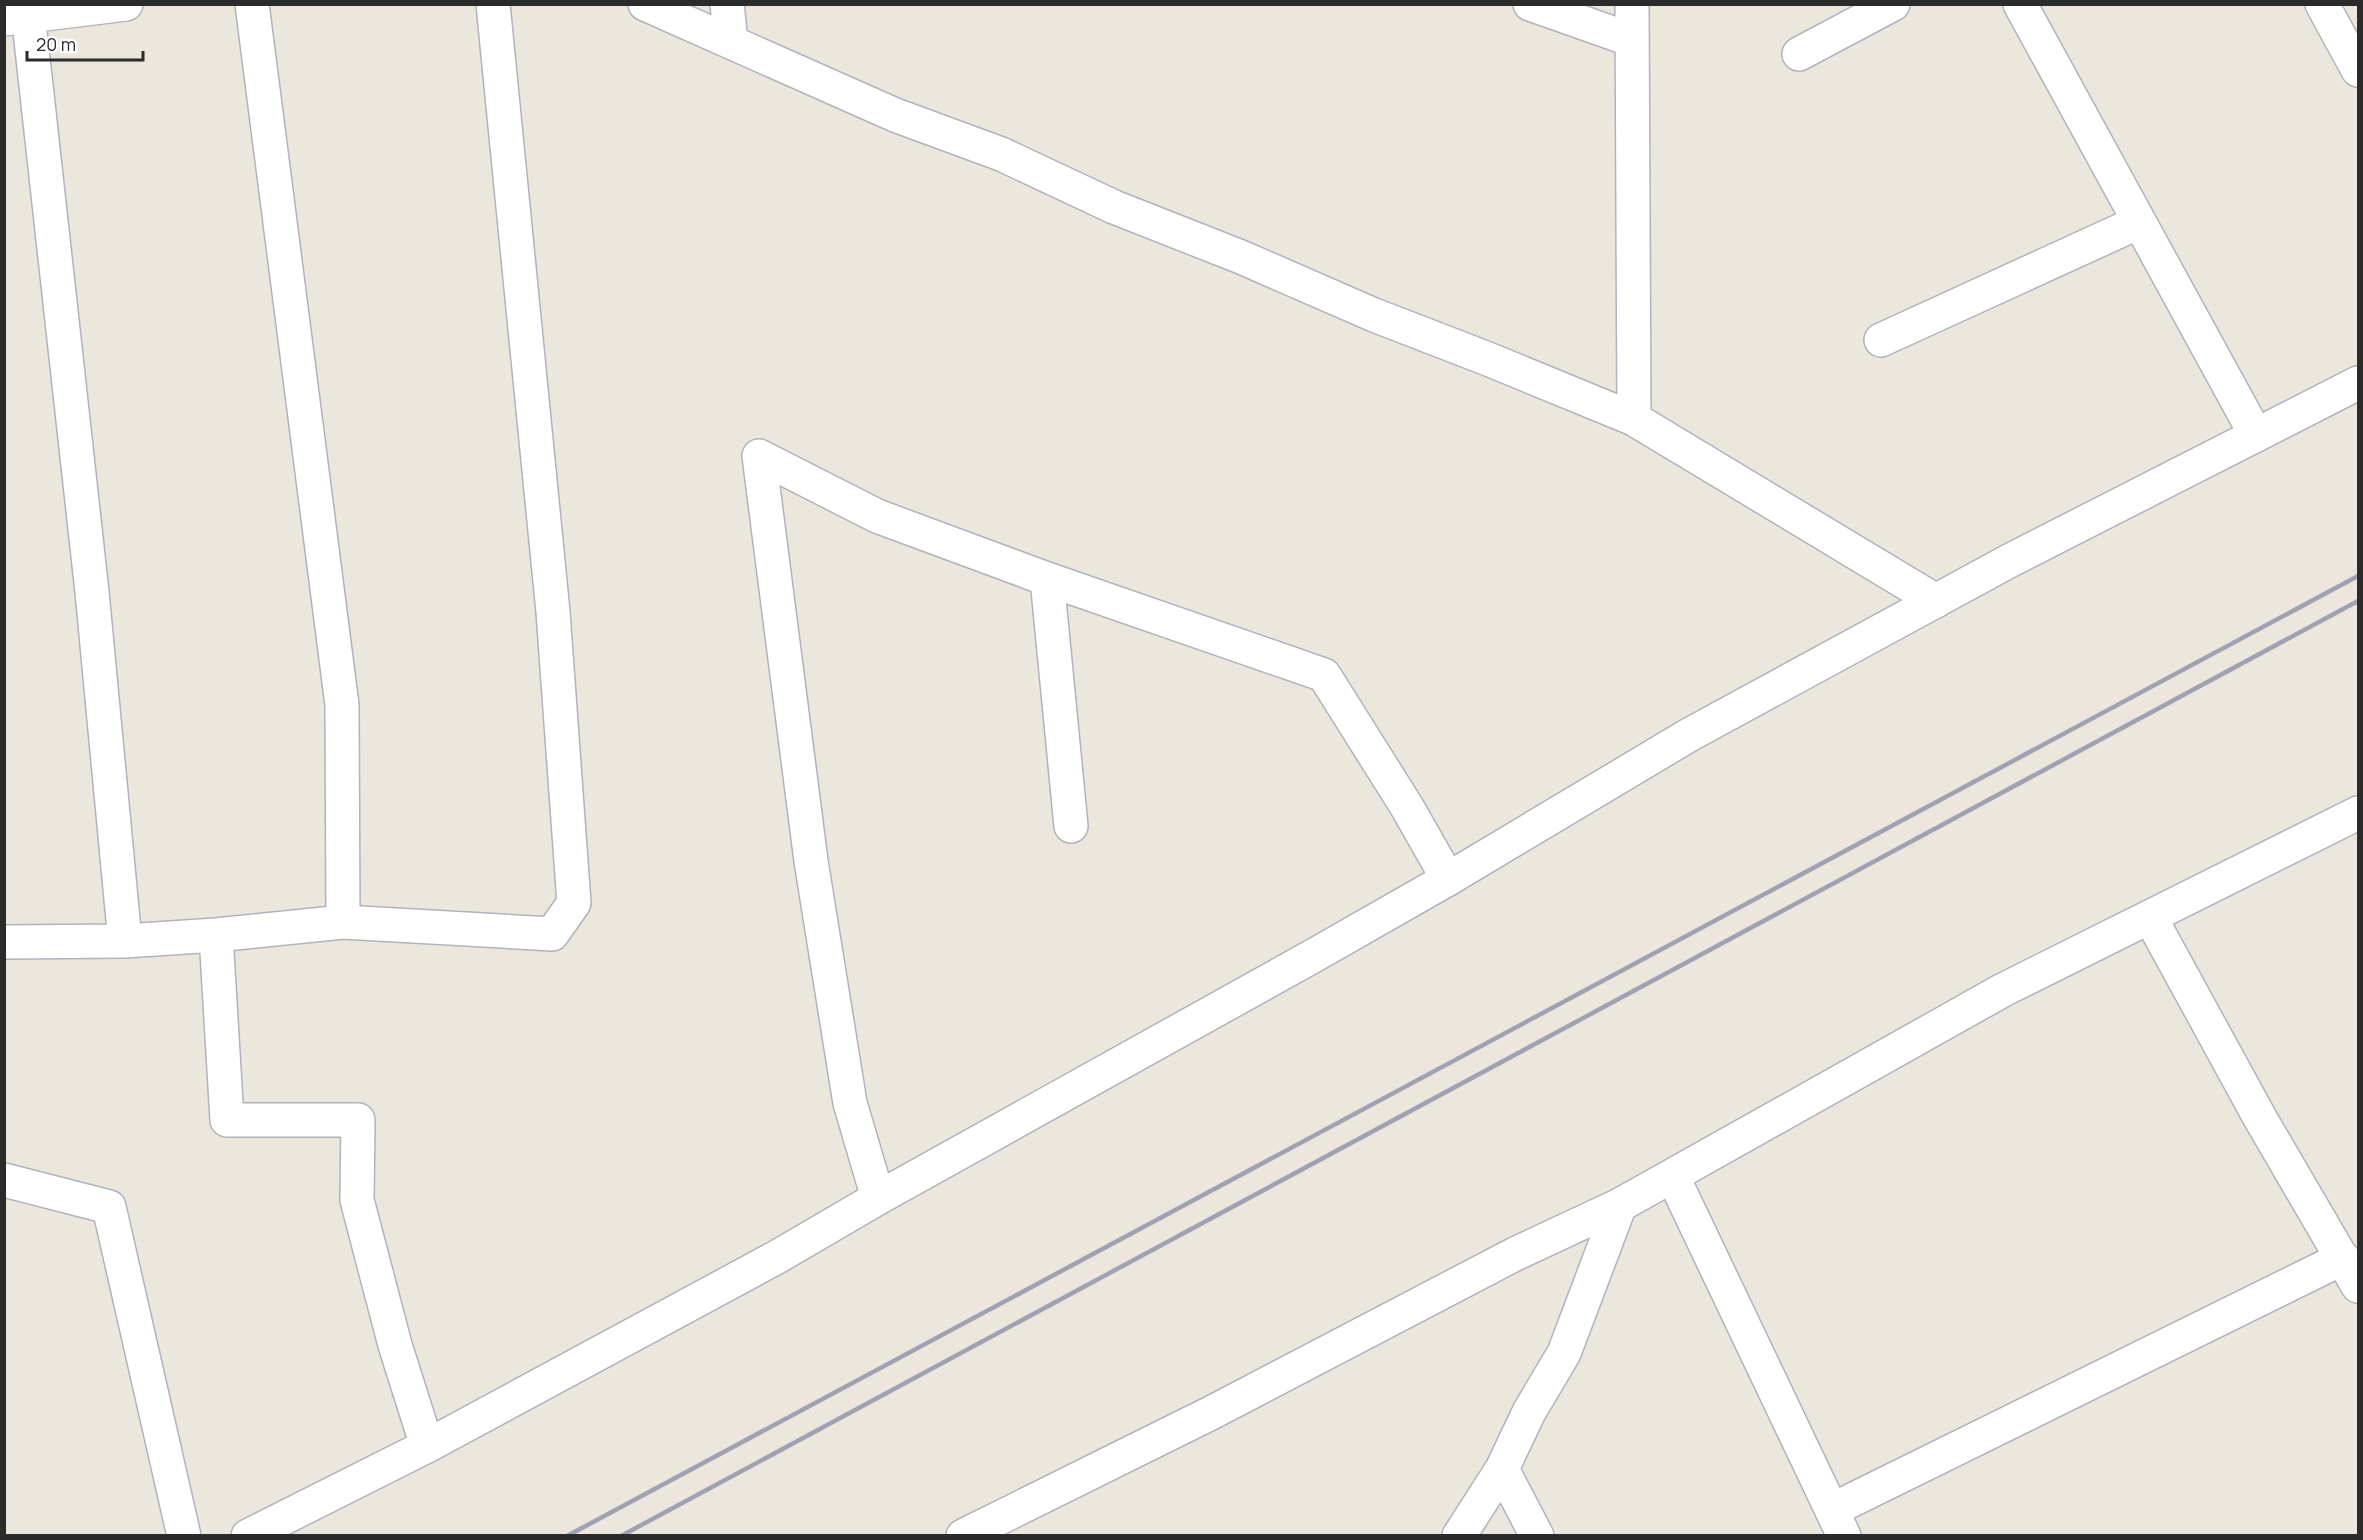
<svg xmlns="http://www.w3.org/2000/svg" width="2363" height="1540" viewBox="0 0 2363 1540" font-family="Manrope,sans-serif">
	<style>
		.lines { fill: none; stroke-linecap: round; stroke-linejoin: round }
		.street-casing { stroke: #b1b2be; stroke-width: 36 }
		.secondary-casing { stroke: #b1b2be; stroke-width: 36 }
		.street { stroke: #fff; stroke-width: 33 }
		.secondary { stroke: #fff; stroke-width: 33 }
		.rail { stroke: #a0a2b4; stroke-width: 4.5 }
	</style>
	<rect width="100%" height="100%" fill="#ece7dd"/>
	<g class="lines">
		<g class="street-casing">
			<path id="street" d="M27 4 92 592 125 941
				M252 4 342 705 343 922
				M645 4 895 115 1001 154 1114 207 1241 257 1374 315 1488 359 1634 419 1936 601
				M727 4 731 42
				M1530 4 1632 40
				M1632 4 1634 419
				M2020 4 2256 435
				M2322 4 2358 70
				M4 19 126 4
				M1799 54 1893 4
				M1881 340 2139 222
				M759 456 877 516 1047 579 1324 675 1407 807 1448 879
				M759 456 811 861 850 1103 878 1198
				M1047 579 1071 826
				M2150 917 2260 1118 2358 1286
				M216 935 227 1120H358L357 1200 395 1345 427 1446
				M4 942 125 941 216 935 343 922 552 934 574 903 553 612 493 4
				M1673 1177 1844 1536
				M4 1180 109 1207 184 1536
				M1502 1469 1537 1536
				M1832 1510 2343 1258
				M1459 1536 1502 1469 1529 1412 1564 1353 1620 1205"/>
		</g>
		<g class="secondary-casing">
			<path id="secondary" d="M248 1536 427 1446 777 1257 878 1198 1313 956 1448 879 1689 735 2009 561 2358 383
				M963 1536 1211 1413 1515 1254 1620 1205 2003 990 2358 813"/>
		</g>
		<use href="#street" class="street"/>
		<use href="#secondary" class="secondary"/>
		<path class="rail" d="M567 1536 2358 576
			M621 1536 2358 601"/>
	</g>
	<rect width="2363" height="1540" fill="none" stroke="#2b2b2b" stroke-width="12"/>
	<path d="M27 51v9h116v-9" fill="none" stroke="#2b2b2b" stroke-width="3"/>
	<text x="36" y="51" font-size="18" fill="#2b2b2b" stroke="#ffffff" stroke-width="4.5" paint-order="stroke">20 m</text>
</svg>
